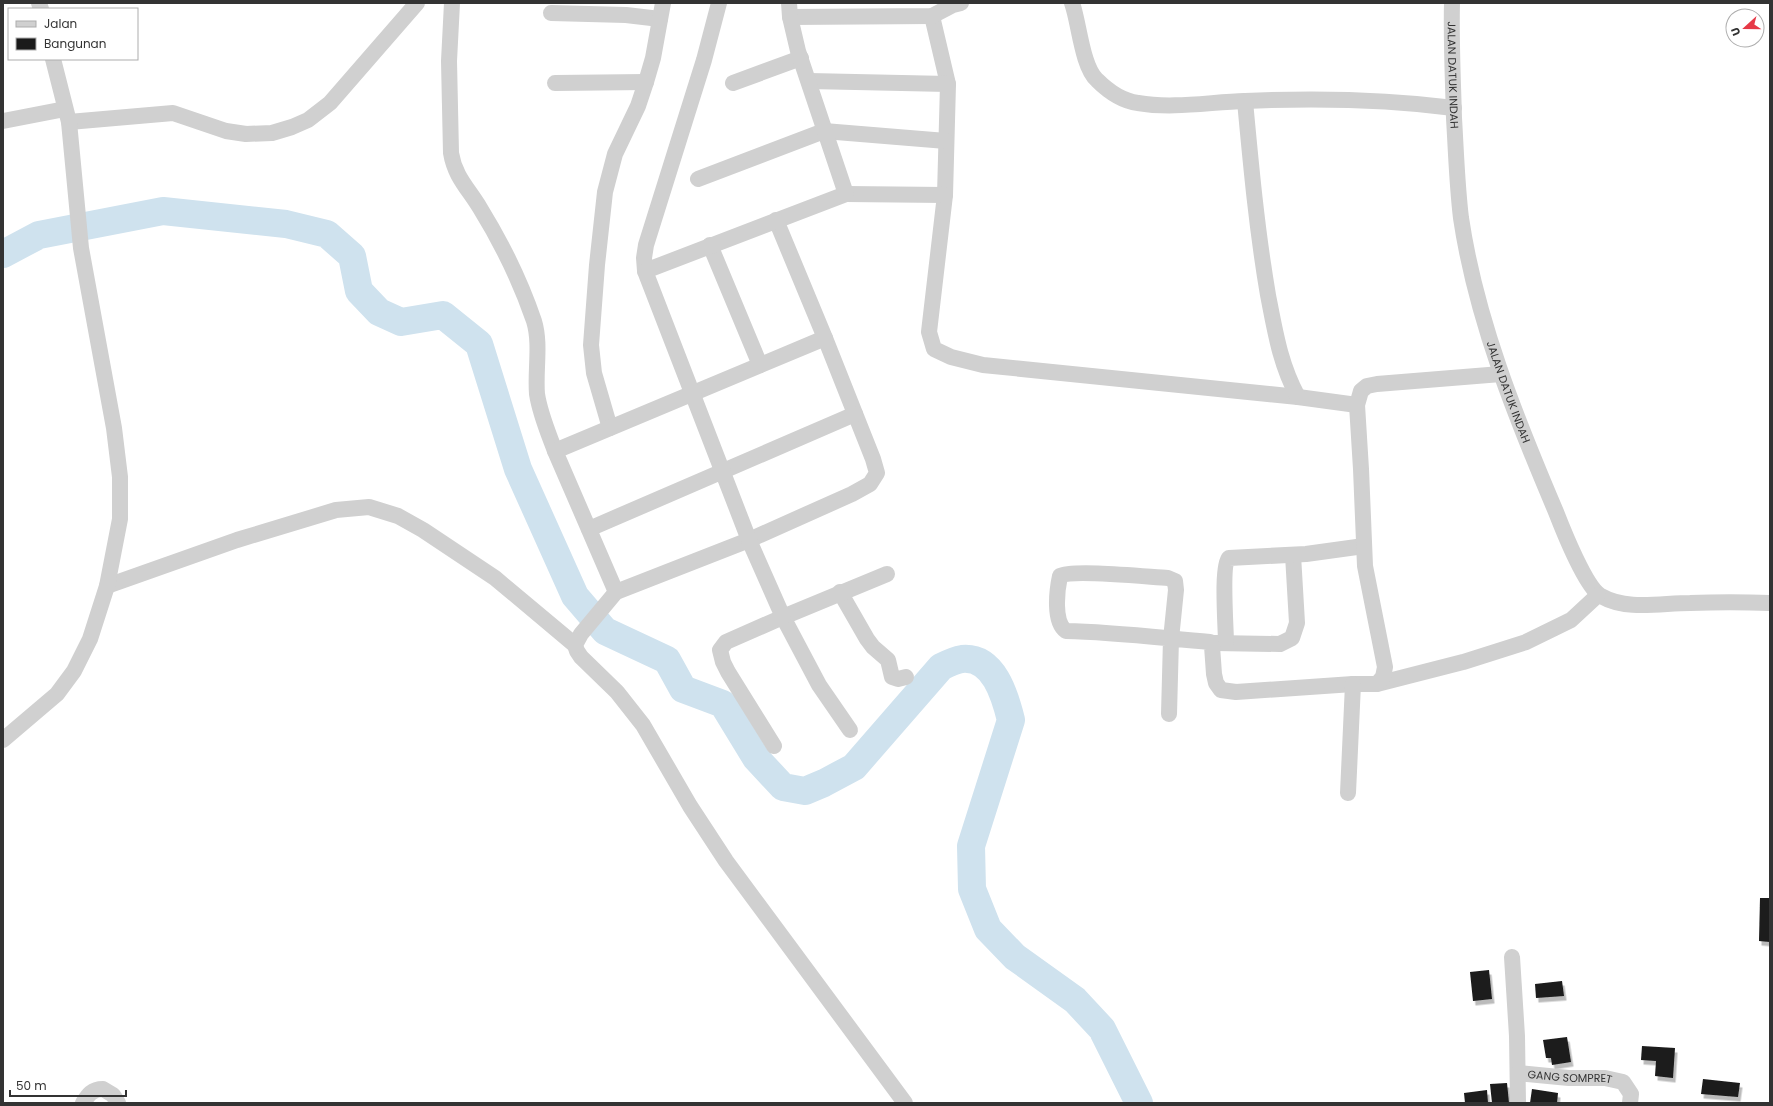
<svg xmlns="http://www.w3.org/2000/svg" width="1773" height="1106" viewBox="0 0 1773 1106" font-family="Poppins,sans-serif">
	<defs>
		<filter id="shadow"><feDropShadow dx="2.5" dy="4.5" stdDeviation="0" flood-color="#0004"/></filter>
	</defs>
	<rect width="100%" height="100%" fill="#fff"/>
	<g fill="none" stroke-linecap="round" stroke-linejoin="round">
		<path stroke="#cfe2ee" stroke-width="28" d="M3,254l36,-19 124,-24 123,13 41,10 25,22 7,35 20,21 22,10 42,-7 36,29 39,125 57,127 30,35 62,29 16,29 40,15 33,54 27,29 22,4 19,-8 30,-16 87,-100c6,-3 14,-7 21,-8 32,-3 43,37 49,61l-40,126 1,43 16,40 27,28 60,43 27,29 37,74"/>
	</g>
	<path fill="#1a1a1a" filter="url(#shadow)" d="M1760,898h10v44l-11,-1z
		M1489,970l3,29 -19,2 -3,-29z
		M1562,981l2,15 -28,2 -1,-14z
		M1567,1037l4,25 -19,3 -1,-7h-5l-3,-18z
		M1642,1046l33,2 -2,30 -18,-2 1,-15 -15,-1z
		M1703,1079l37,4 -2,14 -37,-3z
		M1507,1083l2,20h-17l-2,-19z
		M1532,1089l26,4 -1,10h-27z
		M1487,1090l1,13h-23l-1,-10z"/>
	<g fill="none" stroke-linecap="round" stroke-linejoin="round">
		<g stroke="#d0d0d0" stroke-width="16">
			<path d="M39,3l2,6"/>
			<path d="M452,3l-3,58 2,92c4,24 17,35 29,55 21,34 41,75 54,113 7,23 1,49 3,73 3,20 11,38 18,57"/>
			<path d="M1072,3c7,19 10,64 25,77 12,12 25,21 41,23 35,6 72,-1 107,-2 69,-3 139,-2 209,7"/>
			<path id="s1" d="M1452,3c-1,38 1,77 2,115 2,33 3,67 7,100 15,101 55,200 95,294 7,18 30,76 45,84 26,15 60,7 89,7 27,-1 53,-1 80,0"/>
			<path d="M551,13l75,2 34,4"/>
			<path d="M932,16l16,68 -3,111 -16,137 5,17 17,8 32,8 315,32 59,8"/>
			<path d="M790,17l142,-1 21,-11 8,-2"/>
			<path d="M809,81l139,3"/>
			<path d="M555,83l91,-1"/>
			<path d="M733,83l68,-25"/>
			<path d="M1245,101c6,65 12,130 23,194 7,36 12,69 30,102"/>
			<path d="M3,121l62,-12"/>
			<path d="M69,122l104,-9 53,18 20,3 26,-1 20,-6 16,-7 22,-17 87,-100"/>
			<path d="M698,179l126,-48 122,10"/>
			<path d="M846,194l99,1"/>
			<path d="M776,220l49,118 48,121 4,14 -7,11 -18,10 -103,46 -133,52 -35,42 -6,11 2,6 4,6 36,35 26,33 47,81 36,55 179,242"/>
			<path d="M710,245l50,120"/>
			<path d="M645,271l-1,-13 2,-13 58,-185 15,-57"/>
			<path d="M610,428l-16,-55 -3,-28 6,-80 8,-73 10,-38 23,-48 8,-24 7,-24 10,-55"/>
			<path d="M589,529l266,-115"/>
			<path d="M107,586l130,-46 99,-30 33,-3 29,9 25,14 72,48 80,67"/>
			<path d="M616,592l-61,-141 270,-113"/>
			<path d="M840,592l27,47 6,8 15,13 4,17 6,2 8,-2"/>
			<path d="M1215,643l65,1 12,-6 5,-15 -4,-68"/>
			<path d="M1226,643c0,-14 -5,-78 3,-85l77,-4 58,-8"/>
			<path d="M1377,684l86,-22 63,-20 45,-22 27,-25"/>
			<path d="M1169,714l2,-75 5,-49 -1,-9 -7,-3c-19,-1 -96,-9 -108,-2 -3,14 -7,46 6,55 48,1 96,7 144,11l2,4 2,28 2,9 5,7 15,2 117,-8h24l6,-7 2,-10 -20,-101 -4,-97 -4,-64 4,-14 6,-5 10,-2 124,-10"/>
			<path d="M850,730l-31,-45 -36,-68 104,-43"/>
			<path d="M3,740l54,-46 17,-23 16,-32 17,-53 13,-67v-42l-6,-49 -33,-180 -12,-126 -16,-63"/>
			<path d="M774,746l-46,-74 -5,-10 -3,-12 6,-8 57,-25 -34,-77 -104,-269 201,-77 -48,-143 -8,-34 -1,-14"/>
			<path d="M1348,793l5,-109"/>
			<path d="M1512,957l5,79 1,67"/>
			<path id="s2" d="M1518,1073l51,5h36l18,4 8,12 -1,9"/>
			<path d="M83,1103c5,-8 9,-14 20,-14l10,6 5,8"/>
		</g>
	</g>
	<g text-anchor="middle" stroke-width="4" stroke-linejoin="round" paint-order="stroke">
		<g font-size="11" fill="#333" stroke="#fff">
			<text dy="4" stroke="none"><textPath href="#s1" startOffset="72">JALAN DATUK INDAH</textPath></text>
			<text dy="4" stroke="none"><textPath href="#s1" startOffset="396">JALAN DATUK INDAH</textPath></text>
			<text dy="4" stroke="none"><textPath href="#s2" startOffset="52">GANG SOMPRET</textPath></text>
		</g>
	</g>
	<rect width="1773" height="1106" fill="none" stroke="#333333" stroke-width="8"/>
	<rect x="8" y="8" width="130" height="52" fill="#ffffff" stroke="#adadad"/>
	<rect x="16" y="21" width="20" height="6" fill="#d0d0d0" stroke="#adadad"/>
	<text x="44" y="28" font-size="12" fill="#333333">Jalan</text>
	<rect x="16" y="38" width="20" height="12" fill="#1a1a1a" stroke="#adadad"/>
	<text x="44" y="48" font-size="12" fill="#333333">Bangunan</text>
	<g transform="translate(1745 28) rotate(249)"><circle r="19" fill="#ffffff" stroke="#adadad"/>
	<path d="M0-3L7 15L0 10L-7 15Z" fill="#e63946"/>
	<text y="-6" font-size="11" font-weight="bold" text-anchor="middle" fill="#333333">U</text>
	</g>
	<path d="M10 1090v6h116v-6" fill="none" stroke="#333333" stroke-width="2"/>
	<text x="16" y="1090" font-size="12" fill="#333333" stroke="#ffffff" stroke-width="3" paint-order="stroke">50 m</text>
</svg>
